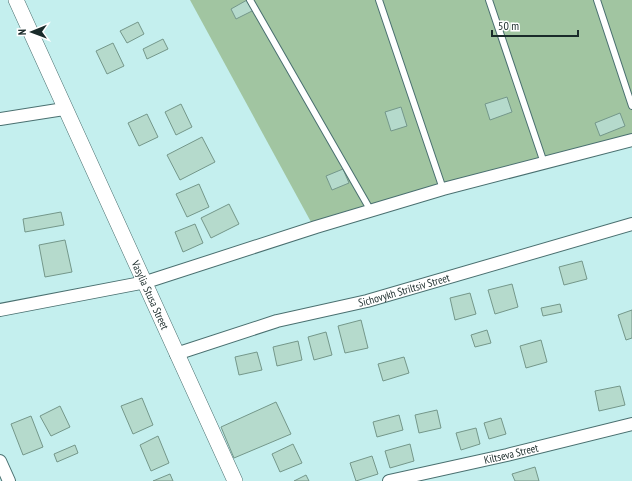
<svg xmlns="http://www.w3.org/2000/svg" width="632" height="481" viewBox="0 0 632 481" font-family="'PT Sans Narrow',sans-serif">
	<rect width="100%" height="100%" fill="#c4efee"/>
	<path fill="#a1c5a1" d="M190,0h442v141l-321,81z"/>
	<path fill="#b5dacc" stroke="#74978a" d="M247,0l7,10 -18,9 -5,-10z
		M138,22l6,12 -17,9 -7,-12z
		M163,39l5,10 -21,10 -4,-10z
		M113,43l11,23 -17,8 -11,-23z
		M507,97l5,15 -22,8 -5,-16z
		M181,104l11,23 -16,8 -11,-23z
		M401,107l6,19 -16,5 -6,-19z
		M620,113l5,13 -25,10 -5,-13z
		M147,114l11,23 -19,9 -11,-23z
		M202,137l13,25 -35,18 -13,-25z
		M343,169l6,14 -17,7 -6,-14z
		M199,184l10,23 -22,10 -11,-23z
		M229,204l10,20 -28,14 -10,-20z
		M61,212l3,13 -39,7 -2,-13z
		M195,224l8,19 -20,9 -8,-20z
		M65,240l7,32 -27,5 -6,-32z
		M582,261l5,18 -23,6 -5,-18z
		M512,284l6,23 -23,7 -7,-24z
		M470,293l6,21 -21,6 -5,-22z
		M560,304l2,8 -19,4 -2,-8z
		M632,310v28l-6,2 -8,-25z
		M361,320l7,28 -23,5 -7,-27z
		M487,330l4,13 -16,4 -4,-12z
		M326,332l6,23 -18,5 -6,-23z
		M541,340l6,22 -21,6 -6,-22z
		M298,341l4,19 -25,6 -4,-19z
		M257,352l5,18 -23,5 -4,-18z
		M404,357l5,16 -26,8 -5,-17z
		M620,386l5,19 -26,6 -4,-20z
		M142,398l11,27 -20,9 -12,-28z
		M276,402l15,32 -57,24 -13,-31z
		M60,406l10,21 -19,9 -11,-20z
		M437,410l4,18 -22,5 -4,-18z
		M399,415l4,15 -26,7 -4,-15z
		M31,416l12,31 -20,8 -12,-31z
		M501,418l5,16 -17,5 -5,-16z
		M476,428l4,16 -19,6 -5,-17z
		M158,436l11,27 -18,8 -11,-26z
		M293,444l9,19 -22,9 -8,-18z
		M410,444l4,17 -24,7 -5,-17z
		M75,445l3,8 -21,9 -3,-8z
		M372,456l6,18 -22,7 -6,-18z
		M535,467l4,14h-24l-3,-7z
		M170,474l3,7h-20z
		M306,475l3,6h-15z"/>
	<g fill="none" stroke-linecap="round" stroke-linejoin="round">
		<g stroke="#4a7070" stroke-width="8">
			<path id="service" d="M250,0l121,211
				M379,0l64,189
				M489,0l55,163
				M597,0l35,106"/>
		</g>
		<g stroke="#4a7070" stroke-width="14">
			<g id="minor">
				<path d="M0,119l64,-10"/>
				<path d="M0,310l146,-28 170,-55 127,-38 189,-49"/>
				<path id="s1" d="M176,354l101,-33 90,-20 265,-77"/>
				<path d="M0,461l9,20"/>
				<path id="s2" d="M389,481l118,-26 125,-31"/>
			</g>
		</g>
		<g stroke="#4a7070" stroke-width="16">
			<g id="tertiary">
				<path id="s3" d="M16,0l219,481"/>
			</g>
		</g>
		<use href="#service" stroke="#fff" stroke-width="6"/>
		<use href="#minor" stroke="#fff" stroke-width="12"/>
		<use href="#tertiary" stroke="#fff" stroke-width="15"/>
	</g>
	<g text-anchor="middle" stroke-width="3.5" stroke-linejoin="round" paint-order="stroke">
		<g font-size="11" fill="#1a2b2a" stroke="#fff">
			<text dy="4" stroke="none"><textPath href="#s1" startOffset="237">Sichovykh Striltsiv Street</textPath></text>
			<text dy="4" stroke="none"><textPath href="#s3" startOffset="324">Vasylia Stusa Street</textPath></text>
			<text dy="4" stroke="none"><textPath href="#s2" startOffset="125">Kiltseva Street</textPath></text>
		</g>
	</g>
	<g transform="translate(32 32) rotate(269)" stroke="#ffffff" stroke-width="3" paint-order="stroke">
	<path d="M0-3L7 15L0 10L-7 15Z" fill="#1a2b2a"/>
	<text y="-6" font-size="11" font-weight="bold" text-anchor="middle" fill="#1a2b2a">N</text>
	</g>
	<path d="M492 30v6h86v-6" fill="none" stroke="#1a2b2a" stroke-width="2"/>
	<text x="498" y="30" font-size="12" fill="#1a2b2a" stroke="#ffffff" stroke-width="3" paint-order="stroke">50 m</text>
</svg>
